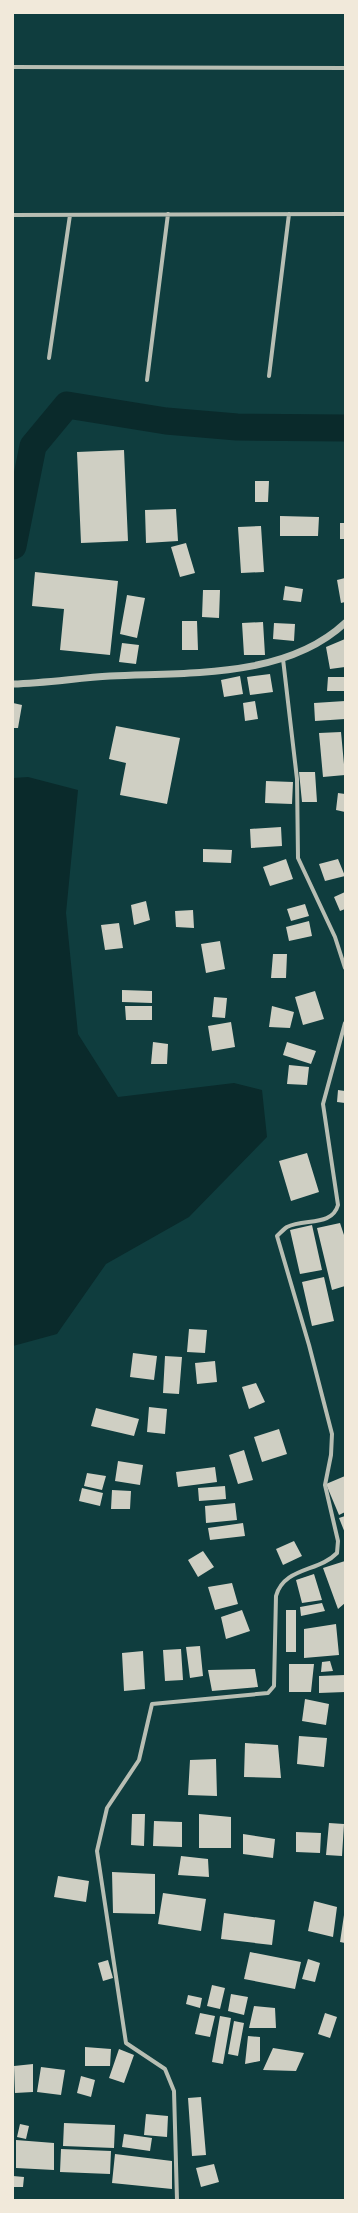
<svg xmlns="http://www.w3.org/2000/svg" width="358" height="2213" viewBox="0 0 358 2213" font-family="Lora,serif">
	<rect width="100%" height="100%" fill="#0f3d3e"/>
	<path fill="#0a2a2b" d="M28,777l50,13 -12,123 12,121 40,63 116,-14 28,7 5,47 -78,80 -83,47 -49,70 -44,12v-568z"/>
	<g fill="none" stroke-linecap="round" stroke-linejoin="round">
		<path stroke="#0a2a2b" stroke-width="27" d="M13,546l20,-100 34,-41 99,16 71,6 108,1"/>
	</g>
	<path fill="#cfcfc3" d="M124,450l4,91 -47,2 -4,-91z
		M255,481h14l-1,21h-13z
		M176,509l2,32 -32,2 -1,-33z
		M280,516l39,1 -1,19h-38z
		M340,523h5v16h-5z
		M261,526l3,46 -23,1 -3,-46z
		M186,543l9,30 -15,4 -9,-30z
		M35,572l83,9 -8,74 -50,-5 4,-41 -32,-3z
		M345,578v24l-4,1 -4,-23z
		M285,586l18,3 -2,13 -18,-2z
		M203,590h17l-1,28 -17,-1z
		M127,595l18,3 -8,40 -17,-4z
		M182,621h15l1,29h-16z
		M263,622l2,33h-21l-2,-32z
		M274,623l21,1 -1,17 -21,-2z
		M345,639v28l-15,2 -4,-22z
		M122,643l17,2 -3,19 -17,-2z
		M270,674l3,18 -23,3 -3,-18z
		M240,676l3,18 -19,3 -3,-17z
		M328,677h17v14h-18z
		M255,701l3,18 -13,2 -2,-18z
		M345,701v18l-30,2 -1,-18z
		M13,703l9,2 -4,23h-5z
		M116,726l64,12 -13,66 -47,-9 6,-32 -17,-4z
		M341,732l4,43 -22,2 -4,-44z
		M299,772h16l2,30h-15z
		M266,781l27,1 -1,22 -27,-1z
		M338,793l7,1v18l-9,-2z
		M281,827l1,19 -31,2 -1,-19z
		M203,849l29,1 -1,13 -28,-1z
		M286,859l7,20 -23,7 -7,-19z
		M338,859l7,17 -20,5 -6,-17z
		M345,892v17l-5,2 -6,-14z
		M146,901l4,19 -16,5 -3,-20z
		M305,904l4,12 -18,5 -4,-12z
		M193,910l1,18 -18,-1 -1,-16z
		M309,921l3,15 -23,5 -3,-14z
		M119,923l4,25 -18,2 -4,-25z
		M220,941l5,28 -19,4 -5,-29z
		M273,954h14l-1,24h-15z
		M122,990l30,1v12l-30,-1z
		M315,991l9,28 -21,6 -8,-28z
		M214,997l13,1 -2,20 -13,-1z
		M125,1006h27v14h-26z
		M272,1006l22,6 -4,16 -21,-1z
		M231,1022l4,25 -23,4 -4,-25z
		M153,1042l15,2 -1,20h-16z
		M287,1042l29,9 -5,13 -28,-9z
		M289,1065l20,2 -2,18 -20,-1z
		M338,1090l7,1v12l-8,-1z
		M307,1153l12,39 -28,9 -12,-40z
		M340,1223l5,15v48l-13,4 -15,-62z
		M312,1225l10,45 -22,4 -10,-44z
		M324,1277l10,44 -22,5 -10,-44z
		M189,1329l18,1 -2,23 -18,-1z
		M133,1353l24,3 -3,24 -24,-3z
		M165,1356l17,1 -3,37 -16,-1z
		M215,1361l2,21 -20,2 -2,-21z
		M256,1383l9,19 -16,7 -7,-22z
		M149,1407l18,2 -2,25 -18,-2z
		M96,1408l43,11 -5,17 -43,-10z
		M279,1429l8,25 -25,8 -8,-25z
		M244,1450l9,30 -15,4 -9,-29z
		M118,1461l25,4 -3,20 -25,-4z
		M215,1467l2,15 -39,5 -2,-15z
		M87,1473l19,3 -4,14 -18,-4z
		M345,1476v36l-6,3 -13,-31z
		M225,1486l1,13 -27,2 -1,-13z
		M82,1488l21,5 -3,13 -21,-5z
		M112,1490l19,1 -1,18h-19z
		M235,1503l2,17 -31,3 -1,-17z
		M345,1516v17l-6,-15z
		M243,1523l2,13 -35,4 -2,-12z
		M294,1541l8,15 -19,9 -7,-16z
		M203,1551l11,16 -16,10 -10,-17z
		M345,1561v42l-7,6 -15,-41z
		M314,1574l8,26 -20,3 -6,-23z
		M232,1583l6,21 -23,6 -7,-23z
		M322,1603l3,8 -24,5 -1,-9z
		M242,1610l8,21 -24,8 -5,-22z
		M286,1610h10v42h-10z
		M336,1624l3,31 -35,3v-29z
		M200,1646l3,30 -13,2 -4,-31z
		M181,1649l2,31 -18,1 -2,-31z
		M143,1651l2,38 -21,2 -2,-38z
		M330,1661l3,10 -12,1 1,-10z
		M289,1664h25l-3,28h-22z
		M255,1669l3,18 -46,4 -4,-21z
		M345,1675v17l-26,1v-17z
		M305,1699l24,5 -3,21 -24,-4z
		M299,1736l28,2 -3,29 -27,-3z
		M245,1743l33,2 3,33 -37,-1z
		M216,1759l1,37 -29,-1 2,-35z
		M132,1814h13l-1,32 -13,-1z
		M199,1814l32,3v31h-32z
		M154,1821l28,1v25l-29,-1z
		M329,1823l15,1 -2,32 -16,-1z
		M296,1832l25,1 -1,20 -24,-1z
		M243,1834l32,5 -2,19 -30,-4z
		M181,1856l27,3 1,18 -31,-2z
		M112,1872l43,2v40l-42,-1z
		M58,1876l31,5 -3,21 -32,-5z
		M163,1893l43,6 -5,32 -43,-7z
		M314,1901l23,6 -4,30 -25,-6z
		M224,1913l51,7 -3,25 -51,-6z
		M344,1915h1v28l-5,-1z
		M250,1952l51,10 -6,27 -51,-10z
		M308,1959l12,4 -5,19 -13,-3z
		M108,1960l5,18 -10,3 -5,-18z
		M212,1985l13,3 -5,21 -13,-3z
		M231,1994l17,3 -4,18 -16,-4z
		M188,1995l14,3 -2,10 -14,-4z
		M254,2006l21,2 1,20h-27z
		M200,2013l15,3 -5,21 -15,-3z
		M325,2013l12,4 -7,21 -12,-4z
		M220,2016l11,2 -8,46 -11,-2z
		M234,2021l10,2 -6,33 -10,-2z
		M248,2036l12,1v24l-15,3z
		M85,2047l26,2 -1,17h-25z
		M273,2048l31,5 -8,18 -33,-1z
		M119,2049l15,6 -10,28 -15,-5z
		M33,2064v28l-18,1 -1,-27z
		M41,2067l24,3 -4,25 -24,-3z
		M81,2076l14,4 -4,17 -14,-4z
		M201,2097l5,58 -14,1 -4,-58z
		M146,2114l22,2 -1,21 -23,-2z
		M64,2123l51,2 -1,23 -51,-2z
		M20,2124l9,2 -3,13 -9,-2z
		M124,2134l28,4 -2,13 -28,-4z
		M16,2140l38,3v27l-38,-2z
		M61,2149l50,2 -1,23 -50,-2z
		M115,2154l57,7v28l-60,-6z
		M214,2164l5,18 -18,5 -5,-19z
		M13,2176l11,1 -1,10h-10z"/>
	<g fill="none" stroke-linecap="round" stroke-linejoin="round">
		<path stroke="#b8beb3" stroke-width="4" d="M13,67l332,1
			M13,215l332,-1
			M49,358l21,-143
			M269,376l20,-162
			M147,380l21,-166
			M283,659l14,120 1,79 37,79 10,31
			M177,2200l-3,-109 -9,-22 -39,-26 -29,-192 10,-43 32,-48 13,-56 116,-11 6,-7 2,-90c8,-29 43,-24 61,-43l1,-12 -13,-56 6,-30 1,-21 -23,-89 -32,-109c3,-3 7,-7 10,-9 17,-9 45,0 51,-22l-15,-101 22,-81"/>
		<path stroke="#b8beb3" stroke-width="7" d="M13,684c32,-1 65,-6 97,-8 77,-4 175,3 235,-53"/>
	</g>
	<rect width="358" height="2213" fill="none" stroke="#f1e9da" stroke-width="28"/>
</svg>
